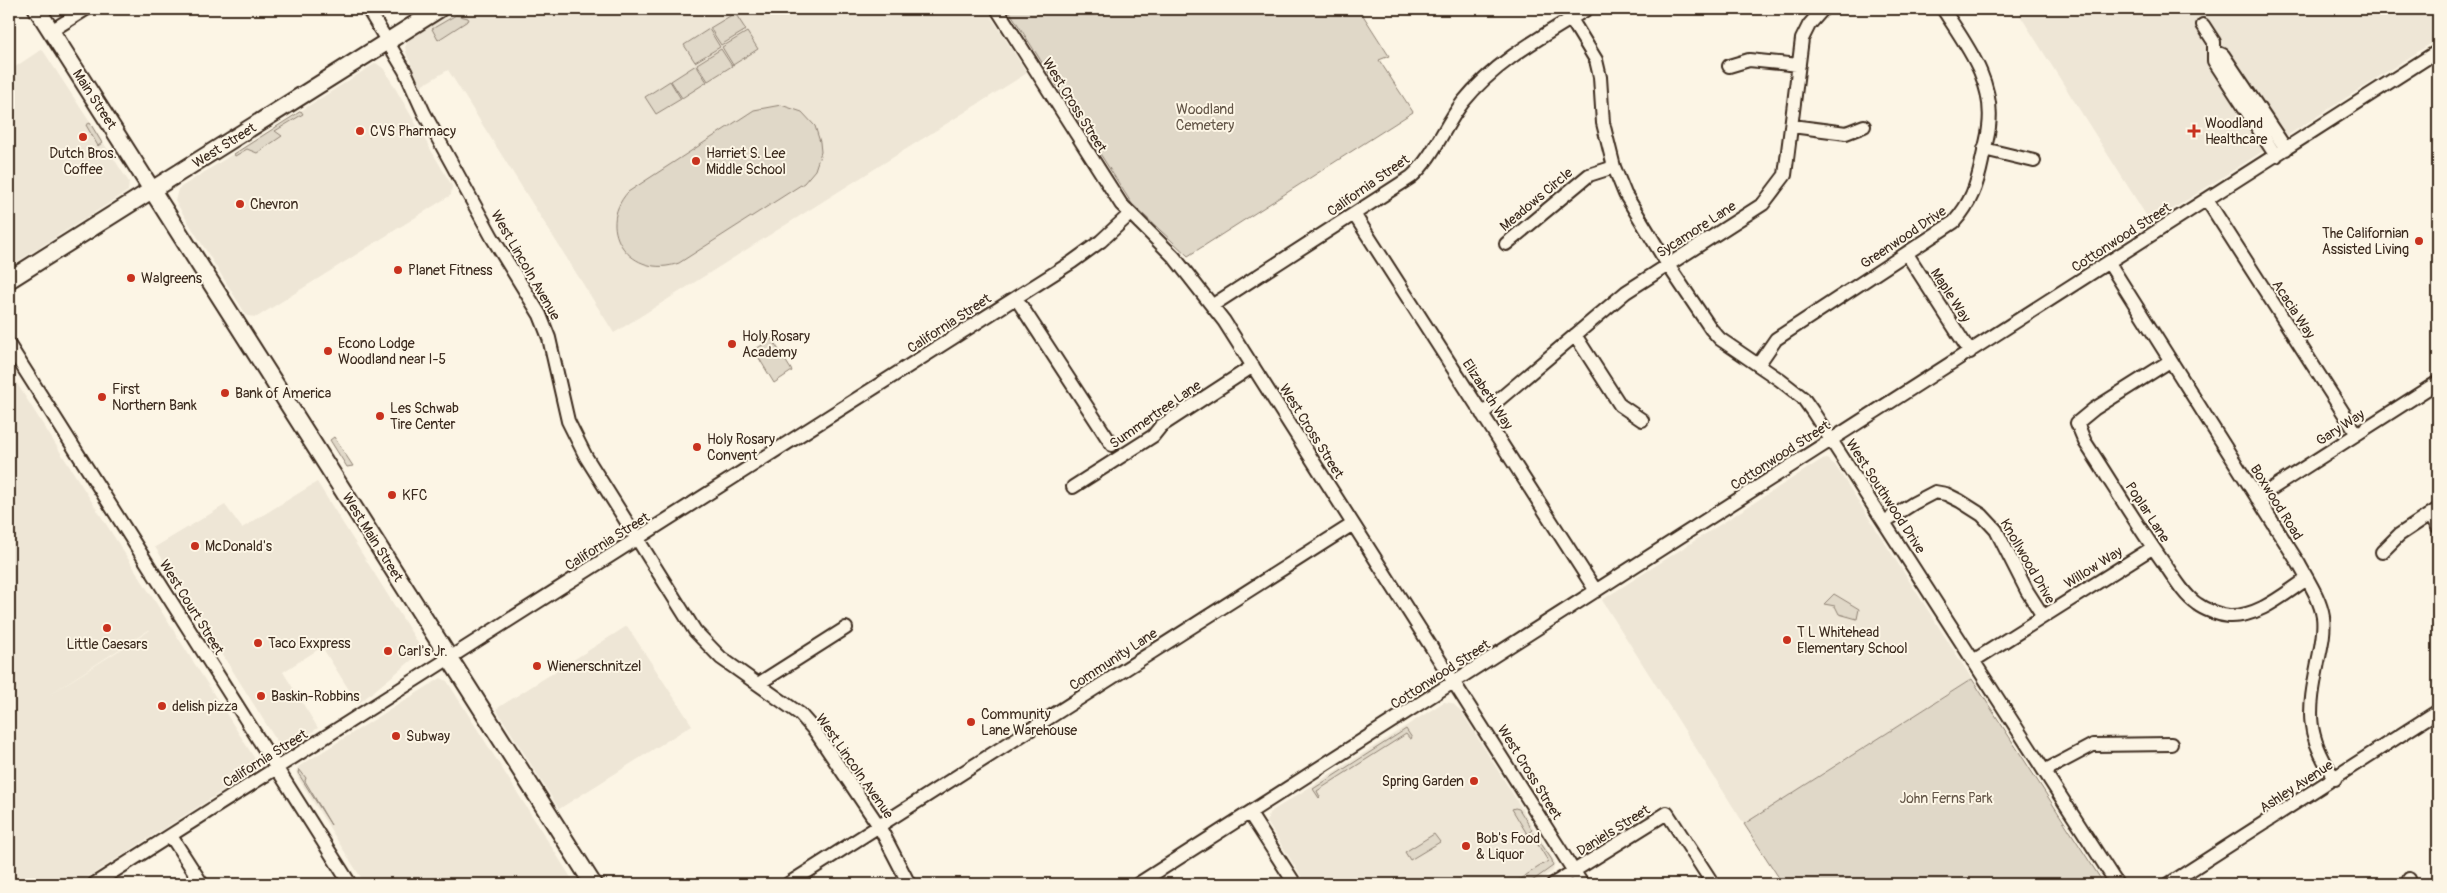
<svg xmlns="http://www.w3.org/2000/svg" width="2447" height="893" viewBox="0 0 2447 893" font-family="Pangolin,sans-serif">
	<rect width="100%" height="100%" fill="#fcf5e5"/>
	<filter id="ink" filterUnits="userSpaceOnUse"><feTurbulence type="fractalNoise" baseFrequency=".02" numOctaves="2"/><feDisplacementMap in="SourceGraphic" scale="10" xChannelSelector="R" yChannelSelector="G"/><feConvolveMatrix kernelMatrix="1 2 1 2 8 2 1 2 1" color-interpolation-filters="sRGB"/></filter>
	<g filter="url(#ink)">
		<path fill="#eee6d6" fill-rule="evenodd" d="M458,9h528l41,64 -413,260 -166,-263 -27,16 -14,-31 -2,-8 4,-7z
			M2016,9h422v30l-287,184z
			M42,49l87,133 -1,9 -119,76v-196z
			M376,63l8,6 68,117 -1,9 -194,122 -10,-1 -72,-115 3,-12z
			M9,371l246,388v10l-4,4 -174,111h-68zM150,630l-16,11 -87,55 102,-66z
			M1827,459l8,6 137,214 -228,145 -142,-224 219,-140z
			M317,482l106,169 -65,53 -36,-57 -39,25 35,56 -35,23 -128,-204 70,-42 17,23z
			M627,626l65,99 -133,84 -63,-100z
			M441,678l6,3 128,203h-210l-67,-106 -2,-7 2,-4z
			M1444,702l8,1 9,8 94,151 -2,9 -20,13h-227l-39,-62 2,-9z"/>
		<path fill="#e0d8c8" stroke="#8e8173" d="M1008,9h351l30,47 -10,4 34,52 -225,144 -56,-52z
			M735,13l11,17 -25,15 -11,-17z
			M456,15l12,3 1,2 -31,20 -6,-11z
			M709,29l11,18 -25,15 -11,-17z
			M747,32l11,17 -25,16 -11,-18z
			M721,49l11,17 -24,15 -11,-17z
			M696,65l11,17 -25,16 -11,-17z
			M670,81l11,18 -25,15 -11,-17z
			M781,105l21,7 13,14 5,16 1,10 -6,18 -11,13 -125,80c-47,17 -85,-33 -51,-71l126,-82z
			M301,111l2,3 -28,17 7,5 -25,17 -10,-4 -12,7 -1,-2z
			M90,123l12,20 -4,3 -12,-21z
			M772,339l20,32 -18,12 -20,-33z
			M334,437l19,29 -6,1 -17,-27z
			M1834,594l25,15 -2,10 -18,-5 -4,-8 -11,-2z
			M1972,679l132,205h-321l-39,-60z
			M1406,729l6,9 -2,1 -4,-5 -89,57 3,6 -1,1 -6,-9z
			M299,769l7,9 -1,3 26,44 -33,-52z
			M1515,808l4,1 13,21 -5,4 -15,-25z
			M1534,833l18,27 1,6 -25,18h-16l36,-23 -16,-26z
			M1434,834l6,8 -30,18 -5,-8z"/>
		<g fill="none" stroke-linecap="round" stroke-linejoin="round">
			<g stroke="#3b2a1e" stroke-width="16">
				<path id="minor" d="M368,9l37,62 19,42 68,124 48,78 9,23 19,83 18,36 109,174 26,27 79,56 15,17 64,95 30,58
					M997,9l124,195 53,53 50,64 358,563
					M1565,9l31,51 4,17 3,46 11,44 11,27 43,71 43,64 9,10 60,41 23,18 10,14 304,472
					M2203,25l11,17v19l62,95
					M51,31l35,-22
					M2214,51l9,4 63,94
					M1729,66l20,-6 50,5
					M1792,126l54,7 18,-7
					M1984,149l50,12
					M2207,200l150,234
					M1354,214l242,377
					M1506,244l83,-69 25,-8
					M1907,254l63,98
					M2109,263l190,301c9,17 21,34 24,53 2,15 -2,30 -5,45 -10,51 -13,72 17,117
					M1016,298l96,147
					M1213,305l198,-128c23,-20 33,-51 52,-75 33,-41 80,-66 124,-93
					M1575,335l45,70 22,15
					M9,345l341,539
					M2170,361l-76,48 -17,14 8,19c27,41 52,84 81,124 9,13 18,29 31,38 8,6 22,11 32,12 30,1 55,-22 78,-37
					M1758,365l18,-26 178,-117c17,-19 23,-37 28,-61 2,-11 6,-23 7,-34 6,-46 -23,-82 -46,-118
					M1482,414l144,-122 137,-88 22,-29 17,-136 7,-14 14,-16
					M1073,487l80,-51 8,-10 92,-60
					M2257,498l181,-116
					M2430,514l8,13
					M1884,522l30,-19 21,-11 11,2 14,7 22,14 14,15 31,61 16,25
					M2382,552l17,-17 39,-26
					M1973,661l179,-113
					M758,684l88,-56
					M2044,771l49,-26 78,-1
					M1250,814l45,70
					M171,836l31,48
					M94,884l978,-622 29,-21 29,-27
					M788,884l565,-360
					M1138,884l1300,-833
					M1553,884l114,-71 46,71
					M2169,884l269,-173
					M2408,884l1,-5"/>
			</g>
			<g stroke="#3b2a1e" stroke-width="20">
				<path id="major" d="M37,9l556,875
					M9,280l430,-271"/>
			</g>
			<use href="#minor" stroke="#fcf5e5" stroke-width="12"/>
			<use href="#major" stroke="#fcf5e5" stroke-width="16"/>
		</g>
	</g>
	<g fill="#c8321e" stroke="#fcf5e5" stroke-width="2">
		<circle cx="360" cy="131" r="5"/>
		<path d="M2191.5 123.5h5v5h5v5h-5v5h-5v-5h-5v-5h5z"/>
		<circle cx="83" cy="137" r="5"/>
		<circle cx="696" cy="161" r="5"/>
		<circle cx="240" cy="204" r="5"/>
		<circle cx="2419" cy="241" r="5"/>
		<circle cx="398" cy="270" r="5"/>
		<circle cx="131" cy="278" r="5"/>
		<circle cx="732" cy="344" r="5"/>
		<circle cx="328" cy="351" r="5"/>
		<circle cx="225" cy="393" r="5"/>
		<circle cx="102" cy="397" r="5"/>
		<circle cx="380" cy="416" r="5"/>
		<circle cx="697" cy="447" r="5"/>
		<circle cx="392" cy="495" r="5"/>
		<circle cx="195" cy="546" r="5"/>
		<circle cx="107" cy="628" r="5"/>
		<circle cx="1787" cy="640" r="5"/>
		<circle cx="258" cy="643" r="5"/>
		<circle cx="388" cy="651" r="5"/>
		<circle cx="537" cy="666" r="5"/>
		<circle cx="261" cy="696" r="5"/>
		<circle cx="162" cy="706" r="5"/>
		<circle cx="971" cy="722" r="5"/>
		<circle cx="396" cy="736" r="5"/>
		<circle cx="1474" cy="781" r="5"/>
		<circle cx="1466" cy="846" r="5"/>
	</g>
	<g text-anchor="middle" stroke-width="4" stroke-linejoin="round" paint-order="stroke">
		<g font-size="14" fill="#3b2a1e" stroke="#fcf5e5">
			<text transform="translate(95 99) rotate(57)" y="5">Main Street</text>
			<text transform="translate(1075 105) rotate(58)" y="5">West Cross Street</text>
			<text transform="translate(224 145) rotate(-32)" y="5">West Street</text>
			<text transform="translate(1368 185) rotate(-35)" y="5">California Street</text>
			<text transform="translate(1536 199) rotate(-40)" y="5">Meadows Circle</text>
			<text transform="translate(1696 229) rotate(-33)" y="5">Sycamore Lane</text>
			<text transform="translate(1903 237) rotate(-34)" y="5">Greenwood Drive</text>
			<text transform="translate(2121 237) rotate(-33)" y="5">Cottonwood Street</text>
			<text transform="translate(526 265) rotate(60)" y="5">West Lincoln Avenue</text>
			<text transform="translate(1951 295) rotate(57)" y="5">Maple Way</text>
			<text transform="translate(2294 309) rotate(57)" y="5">Acacia Way</text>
			<text transform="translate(949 323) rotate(-33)" y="5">California Street</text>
			<text transform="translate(1488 394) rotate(57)" y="5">Elizabeth Way</text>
			<text transform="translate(1155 414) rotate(-35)" y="5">Summertree Lane</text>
			<text transform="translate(2340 427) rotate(-33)" y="5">Gary Way</text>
			<text transform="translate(1312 431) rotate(58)" y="5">West Cross Street</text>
			<text transform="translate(1780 455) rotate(-33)" y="5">Cottonwood Street</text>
			<text transform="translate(1886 496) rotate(57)" y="5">West Southwood Drive</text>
			<text transform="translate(2277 502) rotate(58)" y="5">Boxwood Road</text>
			<text transform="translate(2148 512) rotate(57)" y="5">Poplar Lane</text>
			<text transform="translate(373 537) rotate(58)" y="5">West Main Street</text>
			<text transform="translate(607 541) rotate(-32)" y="5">California Street</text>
			<text transform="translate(2028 561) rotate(60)" y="5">Knollwood Drive</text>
			<text transform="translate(2093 567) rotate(-32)" y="5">Willow Way</text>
			<text transform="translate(192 607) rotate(58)" y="5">West Court Street</text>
			<text transform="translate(1113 659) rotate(-33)" y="5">Community Lane</text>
			<text transform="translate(1440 674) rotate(-33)" y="5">Cottonwood Street</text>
			<text transform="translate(265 758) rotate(-32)" y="5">California Street</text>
			<text transform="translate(855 766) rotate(55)" y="5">West Lincoln Avenue</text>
			<text transform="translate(1530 772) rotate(58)" y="5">West Cross Street</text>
			<text transform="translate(2296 786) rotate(-33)" y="5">Ashley Avenue</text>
			<text transform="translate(1613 830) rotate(-32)" y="5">Daniels Street</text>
		</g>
		<g font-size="14" fill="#645648" stroke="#fcf5e5">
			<text x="1205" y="114">Woodland<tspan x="1205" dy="16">Cemetery</tspan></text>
			<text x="1946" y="803">John Ferns Park</text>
		</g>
		<g font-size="14" fill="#3b2a1e" stroke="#fcf5e5" text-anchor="start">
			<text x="2205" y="128">Woodland<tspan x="2205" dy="16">Healthcare</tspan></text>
			<text x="370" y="136">CVS Pharmacy</text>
			<text x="83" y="158" text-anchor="middle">Dutch Bros.<tspan x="83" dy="16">Coffee</tspan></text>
			<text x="706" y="158">Harriet S. Lee<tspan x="706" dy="16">Middle School</tspan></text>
			<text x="250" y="209">Chevron</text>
			<text x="2409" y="238" text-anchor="end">The Californian<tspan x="2409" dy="16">Assisted Living</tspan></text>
			<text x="408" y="275">Planet Fitness</text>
			<text x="141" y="283">Walgreens</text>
			<text x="742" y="341">Holy Rosary<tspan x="742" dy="16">Academy</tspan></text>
			<text x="338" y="348">Econo Lodge<tspan x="338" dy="16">Woodland near I-5</tspan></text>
			<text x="112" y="394">First<tspan x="112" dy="16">Northern Bank</tspan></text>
			<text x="235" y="398">Bank of America</text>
			<text x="390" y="413">Les Schwab<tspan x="390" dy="16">Tire Center</tspan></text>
			<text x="707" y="444">Holy Rosary<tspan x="707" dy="16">Convent</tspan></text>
			<text x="402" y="500">KFC</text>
			<text x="205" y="551">McDonald's</text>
			<text x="1797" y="637">T L Whitehead<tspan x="1797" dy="16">Elementary School</tspan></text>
			<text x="268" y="648">Taco Exxpress</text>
			<text x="107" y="649" text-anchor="middle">Little Caesars</text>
			<text x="398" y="656">Carl's Jr.</text>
			<text x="547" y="671">Wienerschnitzel</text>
			<text x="271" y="701">Baskin-Robbins</text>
			<text x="172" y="711">delish pizza</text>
			<text x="981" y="719">Community<tspan x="981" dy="16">Lane Warehouse</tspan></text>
			<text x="406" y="741">Subway</text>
			<text x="1464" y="786" text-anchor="end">Spring Garden</text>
			<text x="1476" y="843">Bob's Food<tspan x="1476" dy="16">&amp; Liquor</tspan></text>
		</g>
	</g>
	<rect width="2447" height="893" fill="none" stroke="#fcf5e5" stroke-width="30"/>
	<rect x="15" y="15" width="2417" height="863" fill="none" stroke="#3b2a1e" stroke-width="2" filter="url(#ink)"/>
</svg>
